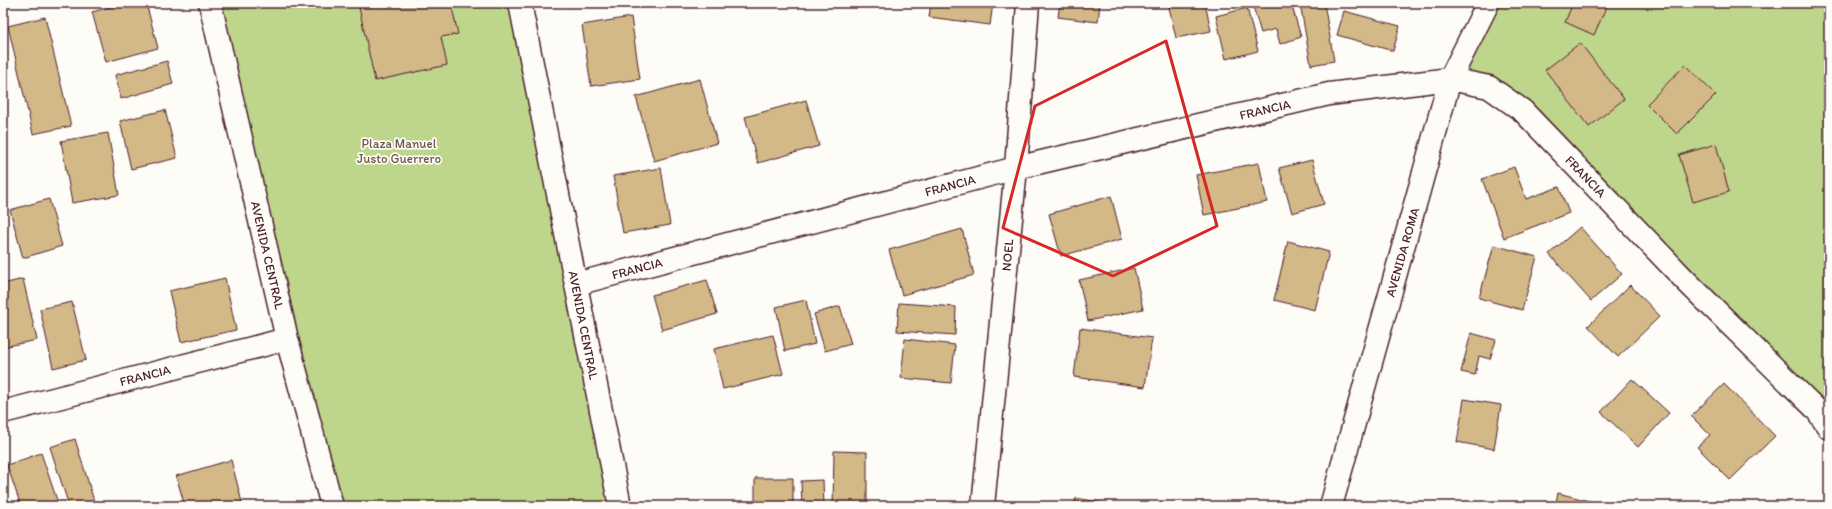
<svg xmlns="http://www.w3.org/2000/svg" width="1832" height="509" viewBox="0 0 1832 509" font-family="Itim,sans-serif">
	<rect width="100%" height="100%" fill="#fdfcf7"/>
	<filter id="ink" filterUnits="userSpaceOnUse"><feTurbulence type="fractalNoise" baseFrequency=".025" numOctaves="2"/><feDisplacementMap in="SourceGraphic" scale="8" xChannelSelector="R" yChannelSelector="G"/><feConvolveMatrix kernelMatrix="1 2 1 2 8 2 1 2 1" color-interpolation-filters="sRGB"/></filter>
	<g filter="url(#ink)">
		<path fill="#bed58c" stroke="#847a5c" d="M210,3h310l102,503h-288z
			M1480,3h349v425l-306,-317 -73,-32z"/>
		<path fill="#d3b888" stroke="#4a1f2b" d="M124,3h22l12,45 -52,14 -14,-50z
			M358,3h93l7,31 -17,3 6,28 -72,16z
			M569,3h17l-16,3z
			M733,3h19l-18,4z
			M931,3h62l-3,22 -61,-8z
			M1060,3h40l-2,19 -40,-5z
			M1168,3h37l6,28 -35,7z
			M1252,3h39l10,34 -21,7 -4,-15 -15,4z
			M1300,3h24l10,58 -23,4z
			M1573,3h35l-14,32 -29,-13z
			M1247,8l11,43 -32,8 -10,-43z
			M1344,11l56,15 -7,25 -56,-16z
			M45,17l26,109 -38,8 -25,-108z
			M631,17l9,62 -49,7 -9,-61z
			M1580,43l44,56 -35,28 -44,-57z
			M167,61l6,23 -52,15 -6,-24z
			M1685,65l31,30 -39,39 -30,-30z
			M700,79l17,64 -63,18 -18,-64z
			M806,100l13,46 -61,17 -13,-46z
			M165,110l12,48 -46,11 -11,-48z
			M108,133l11,62 -47,8 -11,-62z
			M1716,144l13,48 -36,10 -14,-47z
			M1312,160l12,44 -32,9 -13,-45z
			M1259,163l8,39 -63,13 -8,-40z
			M1514,167l12,32 33,-12 10,26 -65,25 -22,-59z
			M661,168l9,57 -47,8 -10,-57z
			M1111,196l11,43 -61,17 -12,-42z
			M49,199l13,47 -39,12 -13,-48z
			M1580,227l42,47 -31,27 -42,-47z
			M962,229l12,46 -72,20 -13,-45z
			M1288,241l41,11 -14,58 -41,-10z
			M1494,245l43,12 -15,53 -43,-12z
			M1134,268l9,41 -55,12 -9,-41z
			M225,278l11,52 -55,12 -12,-51z
			M23,279l14,61 -34,7v-63z
			M707,280l10,34 -55,16 -10,-35z
			M1630,285l30,31 -42,41 -30,-31z
			M806,300l9,44 -30,7 -9,-44z
			M72,302l14,58 -33,8 -13,-59z
			M899,303l57,4 -1,28 -58,-4z
			M840,306l11,38 -26,7 -11,-37z
			M1080,328l72,10 -7,49 -71,-10z
			M1471,333l25,7 -6,19 -11,-3 -4,19 -14,-3z
			M773,335l10,39 -60,15 -9,-40z
			M905,339l50,6 -4,38 -50,-5z
			M1632,379l37,34 -31,34 -37,-35z
			M1724,384l51,52 -45,44 -33,-33 13,-12 -19,-19z
			M1464,399l37,6 -7,44 -37,-7z
			M75,439l19,62 -17,5h-8l-19,-59z
			M834,451l33,1v54h-34z
			M41,453l18,53h-38l-14,-41z
			M231,460l12,46h-58l-9,-30z
			M755,478h38v28h-38z
			M823,480l1,26h-22l-1,-25z
			M1558,493l35,9 -1,4h-37z
			M1076,498l46,8h-48z"/>
		<g fill="none" stroke-linecap="round" stroke-linejoin="round">
			<g stroke="#4a1f2b" stroke-width="25">
				<path id="minor" d="M210,3l77,336 45,167
					M520,3l100,503
					M576,284l440,-116 313,-74 121,-15 39,8 34,24 164,171 129,127 13,19
					M3,412l284,-73
					M983,506l33,-338 12,-165
					M1331,506l119,-427 38,-76"/>
			</g>
			<use href="#minor" stroke="#fdfcf7" stroke-width="22"/>
		</g>
	</g>
	<path fill="none" stroke="#d62828" stroke-width="3" stroke-linejoin="round" d="M1166,41l51,185 -104,50 -110,-48 32,-122z"/>
	<g text-anchor="middle" stroke-width="3.5" stroke-linejoin="round" paint-order="stroke">
		<g font-size="13" fill="#4a1f2b" stroke="#fdfcf7">
			<text transform="translate(1265 109) rotate(-13)" y="5">FRANCIA</text>
			<text transform="translate(1586 176) rotate(46)" y="5">FRANCIA</text>
			<text transform="translate(950 185) rotate(-15)" y="5">FRANCIA</text>
			<text transform="translate(1402 252) rotate(-74)" y="5">AVENIDA ROMA</text>
			<text transform="translate(268 255) rotate(77)" y="5">AVENIDA CENTRAL</text>
			<text transform="translate(1007 255) rotate(-85)" y="5">NOEL</text>
			<text transform="translate(637 268) rotate(-15)" y="5">FRANCIA</text>
			<text transform="translate(584 325) rotate(79)" y="5">AVENIDA CENTRAL</text>
			<text transform="translate(145 375) rotate(-14)" y="5">FRANCIA</text>
		</g>
		<g font-size="13" fill="#6d5648" stroke="#fdfcf7">
			<text x="399" y="148">Plaza Manuel<tspan x="399" dy="15">Justo Guerrero</tspan></text>
		</g>
	</g>
	<rect width="1832" height="509" fill="none" stroke="#fdfcf7" stroke-width="16"/>
	<rect x="8" y="8" width="1816" height="493" fill="none" stroke="#4a1f2b" stroke-width="1.5" filter="url(#ink)"/>
</svg>
